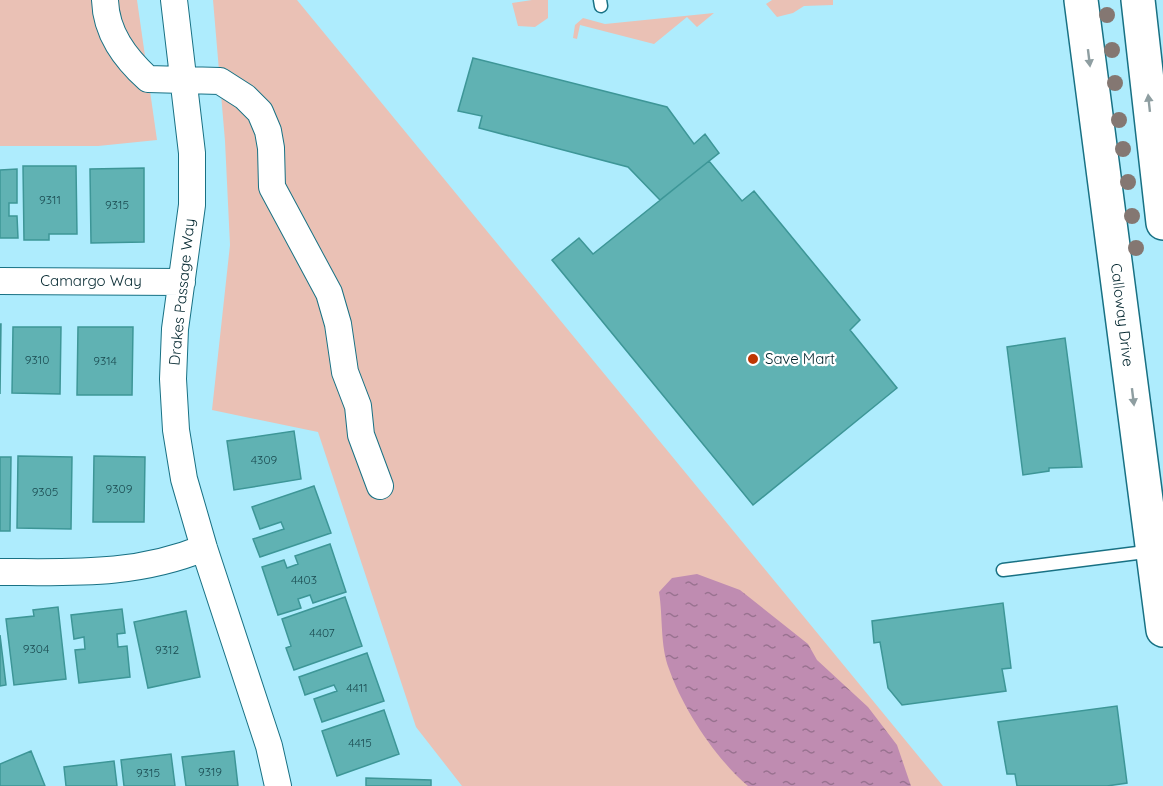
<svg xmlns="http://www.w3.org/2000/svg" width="1163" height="786" viewBox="0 0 1163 786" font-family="Quicksand,sans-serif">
	<defs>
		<pattern id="water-ripples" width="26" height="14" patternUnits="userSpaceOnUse" patternTransform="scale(1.5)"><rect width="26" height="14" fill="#bf8cb1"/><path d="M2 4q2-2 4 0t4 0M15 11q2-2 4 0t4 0" fill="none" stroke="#997290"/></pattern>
	</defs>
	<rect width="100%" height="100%" fill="#aeecfd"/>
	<path fill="#eac1b5" d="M0,0h137l20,140 -59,6h-98z
		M213,0h84l646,786h-481l-46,-59 -98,-295 -106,-22 18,-165 -5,-104z
		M532,0h16v18l-13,9 -17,-1 -6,-23z
		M772,0h61v5l-29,1 -11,7 -16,4 -11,-13z
		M714,13l-17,14 -10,-10 -33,27 -74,-19 -3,14 -4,-1 2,-13 8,-7 22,6z"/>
	<path fill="url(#water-ripples)" d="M697,574l43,16 68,54 9,16 51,47 29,38 14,41h-163c-32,-27 -65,-77 -79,-117 -9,-23 -6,-52 -10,-77l13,-14z"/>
	<path fill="#60b2b3" stroke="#3d9697" stroke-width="1.5" d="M473,58l194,49 27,37 11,-10 14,19 -59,47 -32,-33 -149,-39 3,-12 -24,-5z
		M709,161l33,40 12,-10 106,129 -10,10 47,58 -144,117 -201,-245 27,-22 14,16z
		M23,166h53l1,68h-28v6h-25z
		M144,168v74l-53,1 -1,-74z
		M17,169v34h-8v13h8l1,22h-18v-68z
		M0,324h1l-1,70z
		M13,327h48l-1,67 -48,-1z
		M78,327h55l-1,68h-55z
		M1065,338l17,129 -33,1v3l-26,4 -16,-128z
		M294,431l7,48 -67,11 -7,-49z
		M18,456l54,1 -1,72 -54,-1z
		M94,456l51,1 -1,65h-51z
		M0,457h11l-1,74h-10z
		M314,486l17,47 -71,24 -7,-18 31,-10 -3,-7 -21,7 -8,-22z
		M330,544l16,48 -33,11 -3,-8 -12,4 3,9 -23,7 -16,-48 22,-7 3,8 11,-4 -3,-8z
		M345,597l17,49 -68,24 -8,-22 5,-2 -9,-27z
		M1003,603l8,65 -9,1 4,22 -104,14 -14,-17 -8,-46 -6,1 -2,-22z
		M58,607l8,72 -52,6 -8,-66 28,-3 -1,-6z
		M122,609l3,24 -8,1 1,13 9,-1 3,31 -51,6 -4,-33 10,-1 -1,-12 -10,2 -3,-24z
		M186,611l14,66 -52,11 -14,-66z
		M0,635l6,50 -6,1z
		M367,653l17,48 -62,21 -8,-23 23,-8 -3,-6 -29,10 -6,-18z
		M1117,706l10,77 -20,3h-90l-2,-12h-8l-9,-52z
		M384,710l15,44 -62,22 -15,-45z
		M31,751l14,35h-45v-22z
		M234,751l4,35h-52l-4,-29z
		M171,754l4,32h-51l-3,-26z
		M114,761l3,25h-51l-2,-19z
		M366,778l65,2v6h-65z"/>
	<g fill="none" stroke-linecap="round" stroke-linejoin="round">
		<g stroke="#187184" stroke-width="15">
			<path id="service" d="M600,0l1,6
				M1003,570l150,-19"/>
		</g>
		<g stroke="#187184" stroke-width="28">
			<path id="minor" d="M105,0c1,33 20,58 43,79l72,2 25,16 15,15 8,19 3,17 1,39 57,106 9,31 7,48 13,34 3,29 19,51
				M174,0l18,153v52l-17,124 -2,50 3,51 8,49 20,69 65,198 9,40
				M0,281l182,1
				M0,572c73,0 135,4 204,-24"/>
		</g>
		<g stroke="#187184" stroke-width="36">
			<path id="secondary" d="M1081,0l82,630
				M1138,0l25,223"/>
		</g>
		<use href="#service" stroke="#fff" stroke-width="12"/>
		<use href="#minor" stroke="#fff" stroke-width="26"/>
		<use href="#secondary" stroke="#fff" stroke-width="33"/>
	</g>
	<g fill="#847772">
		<circle cx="1107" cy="15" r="8"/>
		<circle cx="1112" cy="50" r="8"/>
		<circle cx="1115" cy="83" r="8"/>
		<circle cx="1119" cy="120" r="8"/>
		<circle cx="1123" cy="149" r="8"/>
		<circle cx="1128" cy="182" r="8"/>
		<circle cx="1132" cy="216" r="8"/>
		<circle cx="1136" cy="248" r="8"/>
	</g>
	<defs><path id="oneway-solid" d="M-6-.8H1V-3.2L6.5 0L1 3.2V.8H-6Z" transform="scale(1.5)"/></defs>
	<g fill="#8e9ea1">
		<use href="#oneway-solid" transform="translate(1089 58) rotate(83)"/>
		<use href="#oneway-solid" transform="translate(1149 103) rotate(-96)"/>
		<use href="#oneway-solid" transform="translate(1133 397) rotate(83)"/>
	</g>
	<circle fill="#bf3703" stroke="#fff" stroke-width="2" cx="753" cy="359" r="6"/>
	<g text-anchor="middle" stroke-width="4.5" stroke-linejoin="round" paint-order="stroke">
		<g font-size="12" fill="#1a4a50">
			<text x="50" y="204">9311</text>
			<text x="117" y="209">9315</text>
			<text x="37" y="364">9310</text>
			<text x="105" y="365">9314</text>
			<text x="264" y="464">4309</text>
			<text x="119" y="493">9309</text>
			<text x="45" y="496">9305</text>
			<text x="304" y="584">4403</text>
			<text x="322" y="637">4407</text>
			<text x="36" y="653">9304</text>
			<text x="167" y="654">9312</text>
			<text x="357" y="692">4411</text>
			<text x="360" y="747">4415</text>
			<text x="210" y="776">9319</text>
			<text x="148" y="777">9315</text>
		</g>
		<g font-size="15" fill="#03272f" stroke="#fff">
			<text x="91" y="286">Camargo Way</text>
			<text transform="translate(182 292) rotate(-84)" y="5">Drakes Passage Way</text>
			<text transform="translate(1122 315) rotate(83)" y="5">Calloway Drive</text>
		</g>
		<g font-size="15" fill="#03272f" stroke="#fff" text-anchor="start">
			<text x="765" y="364">Save Mart</text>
		</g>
	</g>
</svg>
